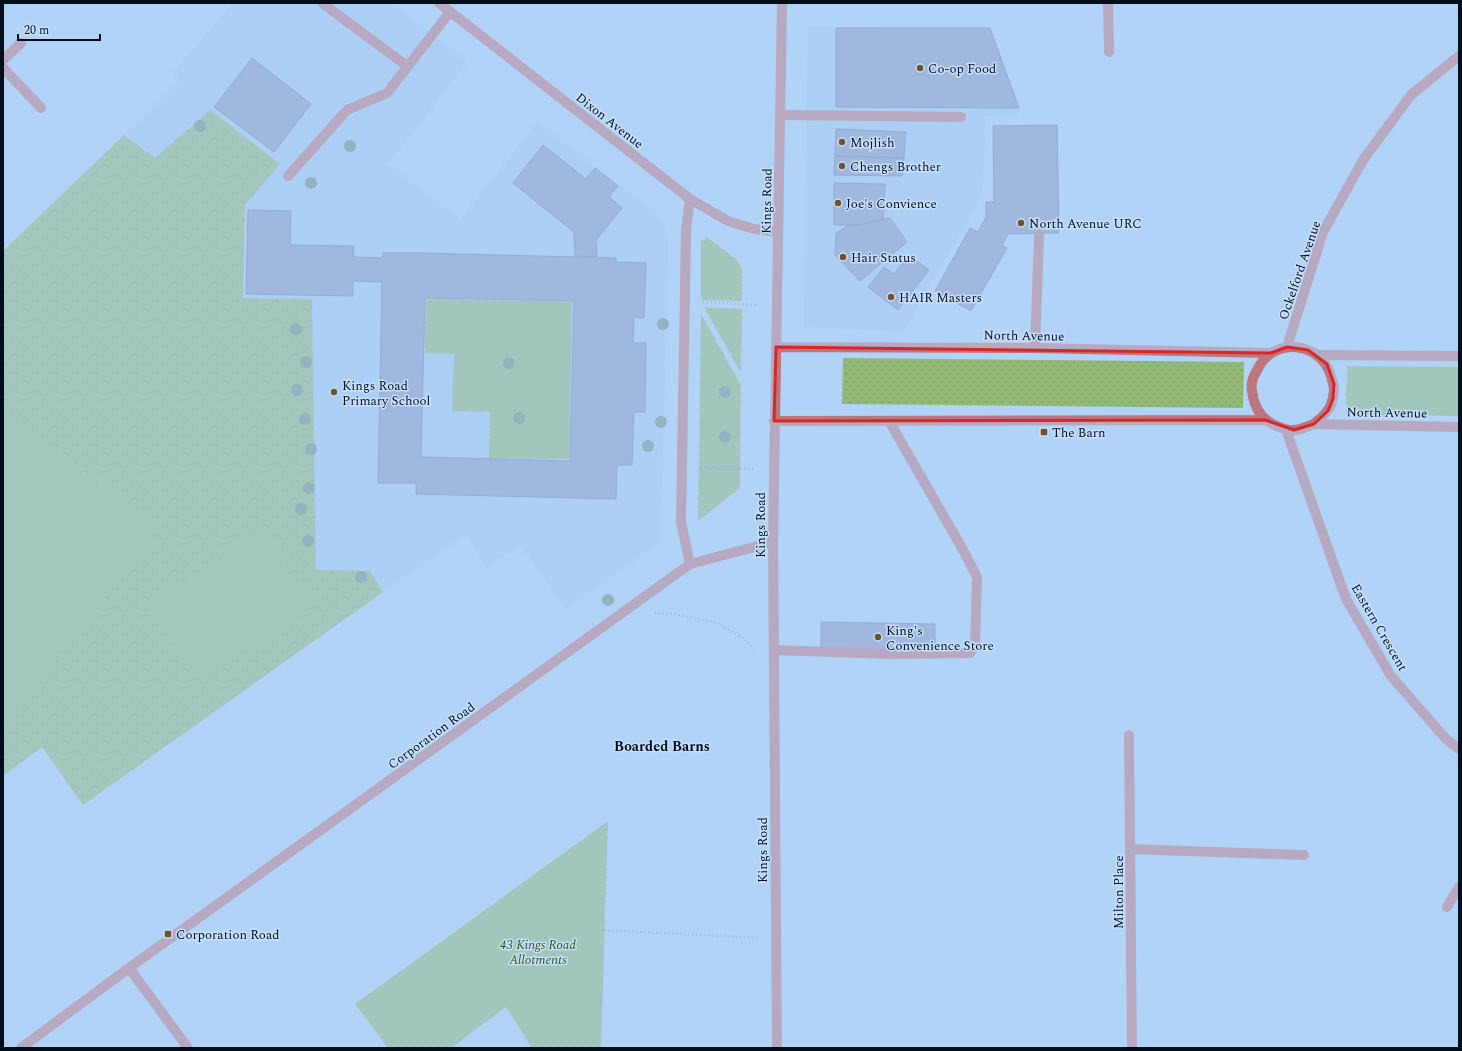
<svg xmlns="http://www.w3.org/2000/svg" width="1462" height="1051" viewBox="0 0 1462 1051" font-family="Spectral,serif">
	<defs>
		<pattern id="grass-dots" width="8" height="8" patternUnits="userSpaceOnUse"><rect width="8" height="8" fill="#93b976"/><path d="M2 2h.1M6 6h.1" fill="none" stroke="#7d9e66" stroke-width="1.8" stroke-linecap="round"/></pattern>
		<pattern id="park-crowns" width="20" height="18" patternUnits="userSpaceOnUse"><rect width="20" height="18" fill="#93b976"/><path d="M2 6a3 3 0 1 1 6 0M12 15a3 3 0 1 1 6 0" fill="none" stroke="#7d9e66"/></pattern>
	</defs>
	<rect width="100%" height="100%" fill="#b2d3f8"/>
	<path fill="#a4c9f4" d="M233,3h158l77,59 -80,102 72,55 78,-97 116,89 11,15 3,18 -7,298 -95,67 -45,-63 -35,21 -20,-33 -383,271 -41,-58 -39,29v-525l177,-170 -7,-9z
		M808,27l182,1 29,80v8h-33l-4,80 -79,136 -99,-5z"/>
	<path fill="url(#grass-dots)" d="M707,237l30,23 5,9v32l-41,-1v-59z
		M426,299l146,3 -3,157 -80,-1 1,-46 -38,-1 2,-57 -29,-1z
		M704,307l38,2 -1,64z
		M701,314l40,71 -1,103 -42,33z
		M843,358l401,4 -1,46 -401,-4z
		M1347,366l112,1v49l-113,-1z
		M608,821l-7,227h-69l-26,-41 -55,41h-63l-33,-44z"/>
	<path fill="url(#park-crowns)" d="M210,110l70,54 -35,41 -2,93 69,1 4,271 54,1 13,21 -300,213 -41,-58 -39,29v-525l121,-116 31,23z"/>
	<path fill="#93b976" d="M3,409l154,119 -154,202z
		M264,529l50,77 -115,75 -51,-76z"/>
	<path fill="#8a96bf" stroke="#6f7ba2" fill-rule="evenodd" d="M836,28h154l29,80 -183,-1z
		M252,58l59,46 -37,48 -60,-45z
		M1057,125l2,108 -51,1 -6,11 5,3 -36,63 -36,-20 35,-63 8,4 8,-15v-15h8l-1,-76z
		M836,129l70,3 -2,26 -69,-2z
		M543,145l43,34 9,-11 23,18 -9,11 13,11 -26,32 1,17 -22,-1 -1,-24 -61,-49z
		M835,156l69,2 -2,18 -68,-1z
		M834,183l51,1 -1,21 -50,-1z
		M834,204l50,1 -1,14 -24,6h-25z
		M248,210l43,1 -1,34 64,1 -1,11 30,1v-5h38l195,5v4l30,1 -2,55 -10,-1 -1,26h13l-1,69h-11l-2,53h-15l-1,34 -200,-5v-11h-38l4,-201 -29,-1v15l-107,-2zM425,298l149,3 -4,160 -149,-4z
		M890,218l17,24 -47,39 -25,-26 1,-22 13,-8h10z
		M909,255l20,15 -31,40 -30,-23 16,-20 10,7z
		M821,622l114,2v27l-114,-1z"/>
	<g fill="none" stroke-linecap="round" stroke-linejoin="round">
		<path stroke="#7b94b2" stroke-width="2.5" stroke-dasharray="1 3" stroke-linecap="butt" d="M703,302l55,3
			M700,468l55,1
			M655,613l19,1 44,9 26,16 10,10
			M604,930l153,8"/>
		<path stroke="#bb767e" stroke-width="10" d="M322,3l85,63
			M3,68l38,40
			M780,115l181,2
			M288,176l59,-66 40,-17 63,-81
			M690,199l-4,31 -5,292 9,42
			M1035,348l4,-112
			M774,650l116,4 80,-1 5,-7 2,-69 -15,-29 -73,-127
			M1130,849l174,6
			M1447,907l12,-20"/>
		<path stroke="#bb767e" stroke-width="10" d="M439,3l251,196 38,22 26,8 24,3
			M1108,3l1,49
			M3,60l18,-17
			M776,347l259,1 236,5
			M1287,347l36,-115 40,-72 48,-65 48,-39
			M1318,355l141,1
			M774,421l491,-1
			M1314,424c4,-4 10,-8 13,-13 5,-5 6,-13 7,-20 0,-7 -2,-11 -4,-18 -11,-30 -53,-36 -70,-8 -5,9 -10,16 -8,26 2,17 10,30 27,36 5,2 10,4 15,3 6,0 14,-4 20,-6l145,3
			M1286,430l60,169 45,77 55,63 13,10
			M1129,735l3,313
			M129,968l59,80
			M21,1048l108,-80 561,-404 83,-22
			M777,1048l-4,-506 9,-539"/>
	</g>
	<g fill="#6c8d7a">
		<circle cx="200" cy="126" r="6"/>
		<circle cx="350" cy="146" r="6"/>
		<circle cx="311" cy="183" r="6"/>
		<circle cx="663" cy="324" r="6"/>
		<circle cx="296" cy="329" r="6"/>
		<circle cx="306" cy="362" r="6"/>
		<circle cx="509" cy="363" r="6"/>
		<circle cx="297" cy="390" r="6"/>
		<circle cx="725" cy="392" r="6"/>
		<circle cx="519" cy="418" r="6"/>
		<circle cx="305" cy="419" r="6"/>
		<circle cx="661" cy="422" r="6"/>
		<circle cx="725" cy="437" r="6"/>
		<circle cx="648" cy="446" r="6"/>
		<circle cx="311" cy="449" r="6"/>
		<circle cx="309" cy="488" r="6"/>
		<circle cx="301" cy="509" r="6"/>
		<circle cx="308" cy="541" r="6"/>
		<circle cx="361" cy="577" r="6"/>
		<circle cx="608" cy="600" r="6"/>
	</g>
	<path d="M0 0H1462V1051H0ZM776,347l495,6 16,-6 21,3 19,14 7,20 -1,15 -5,12 -14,13 -20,6 -29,-10 -491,1z" fill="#b2d3f8" fill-opacity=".55" fill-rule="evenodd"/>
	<path fill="none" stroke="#d62828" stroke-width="3" stroke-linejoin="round" d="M776,347l495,6 16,-6 21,3 19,14 7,20 -1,15 -5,12 -14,13 -20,6 -29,-10 -491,1z"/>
	<g fill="#725329" stroke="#c5dffe" stroke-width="1.5">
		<circle cx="920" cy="68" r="4"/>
		<circle cx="842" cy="142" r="4"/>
		<circle cx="842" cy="166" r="4"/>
		<circle cx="838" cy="203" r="4"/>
		<circle cx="1021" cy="223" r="4"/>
		<circle cx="843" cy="257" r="4"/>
		<circle cx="891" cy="297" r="4"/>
		<circle cx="334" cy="392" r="4"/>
		<rect x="1040" y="428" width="8" height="8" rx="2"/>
		<circle cx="878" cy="637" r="4"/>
		<rect x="164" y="930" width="8" height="8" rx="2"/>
	</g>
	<g text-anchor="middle" stroke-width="3" stroke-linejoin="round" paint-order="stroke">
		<g font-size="13" fill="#040e1a" stroke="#c5dffe" text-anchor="start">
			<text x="928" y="73">Co-op Food</text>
			<text x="850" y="147">Mojlish</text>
			<text x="850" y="171">Chengs Brother</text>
			<text x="846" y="208">Joe's Convience</text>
			<text x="1029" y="228">North Avenue URC</text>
			<text x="851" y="262">Hair Status</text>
			<text x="899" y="302">HAIR Masters</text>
			<text x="342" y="390">Kings Road<tspan x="342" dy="15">Primary School</tspan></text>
			<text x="1052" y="437">The Barn</text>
			<text x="886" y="635">King's<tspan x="886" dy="15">Convenience Store</tspan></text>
			<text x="176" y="939">Corporation Road</text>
		</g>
		<g font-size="13" fill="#040e1a" stroke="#c5dffe">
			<text transform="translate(610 120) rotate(38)" y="5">Dixon Avenue</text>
			<text transform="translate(766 201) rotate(-89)" y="5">Kings Road</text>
			<text transform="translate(1299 270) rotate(-71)" y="5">Ockelford Avenue</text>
			<text transform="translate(1024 335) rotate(1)" y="5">North Avenue</text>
			<text transform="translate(1387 412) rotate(1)" y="5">North Avenue</text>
			<text transform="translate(760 525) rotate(-90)" y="5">Kings Road</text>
			<text transform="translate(1380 627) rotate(60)" y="5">Eastern Crescent</text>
			<text transform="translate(431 735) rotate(-36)" y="5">Corporation Road</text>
			<text transform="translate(762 850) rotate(-90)" y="5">Kings Road</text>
			<text transform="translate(1118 892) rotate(-90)" y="5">Milton Place</text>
		</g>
		<g font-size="13" font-style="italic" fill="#335312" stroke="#c5dffe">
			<text x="538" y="949">43 Kings Road<tspan x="538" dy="15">Allotments</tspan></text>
		</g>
		<g font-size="14" font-weight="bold" fill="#040e1a" stroke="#c5dffe">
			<text x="662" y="751">Boarded Barns</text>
		</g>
	</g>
	<rect width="1462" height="1051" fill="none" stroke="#040e1a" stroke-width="8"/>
	<path d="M18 34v6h82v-6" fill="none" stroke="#040e1a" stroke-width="2"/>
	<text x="24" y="34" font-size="12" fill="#040e1a" stroke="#c5dffe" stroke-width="3" paint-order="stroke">20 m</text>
</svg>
